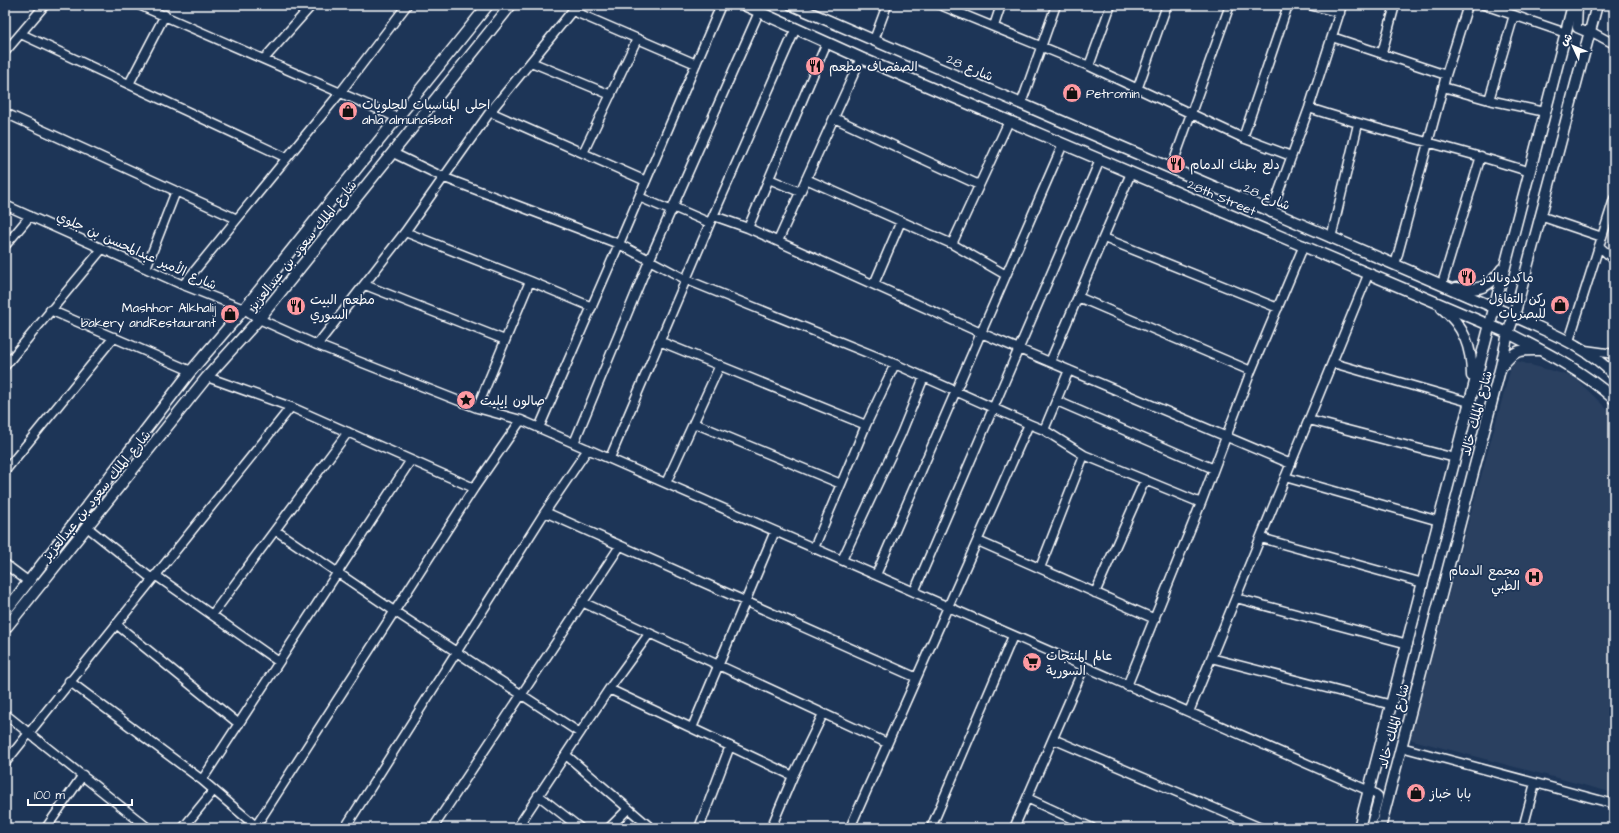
<svg xmlns="http://www.w3.org/2000/svg" width="1619" height="833" viewBox="0 0 1619 833" font-family="'Architects Daughter','Playpen Sans Arabic',sans-serif">
	<rect width="100%" height="100%" fill="#1d3557"/>
	<filter id="ink" filterUnits="userSpaceOnUse"><feTurbulence type="fractalNoise" baseFrequency=".025" numOctaves="2"/><feDisplacementMap in="SourceGraphic" scale="8" xChannelSelector="R" yChannelSelector="G"/><feConvolveMatrix kernelMatrix="1 2 1 2 8 2 1 2 1" color-interpolation-filters="sRGB"/></filter>
	<g filter="url(#ink)">
		<path fill="#2a4161" d="M1513,360l61,17 40,39v377l-205,-54z"/>
		<g fill="none" stroke-linecap="round" stroke-linejoin="round">
			<g stroke="#fff" stroke-width="11">
				<path id="minor" d="M139,5l259,113
					M940,5l149,61 154,72 48,18
					M1309,5l31,8
					M1484,5l82,28
					M1578,5l-1,23 7,3h6l24,13
					M573,11l123,53
					M994,26l7,-21
					M21,34l266,124
					M1332,37l114,38 -3,12 46,13 56,12
					M874,40l13,-35
					M5,52l40,-47
					M1382,53l13,-48
					M264,59l48,-54
					M531,62l80,33
					M1089,66l22,-61
					M1446,75l22,-70
					M129,84l36,-69
					M1137,90l30,-85
					M1489,100l25,-85
					M1021,104l35,-99
					M1309,108c73,24 148,40 221,64
					M490,112l156,69
					M5,113l232,106
					M834,118l145,67
					M1243,138l45,-133
					M393,153l52,25 174,66 68,36 208,84 134,60c-59,135 -120,269 -179,404
					M583,153l54,-114
					M1171,169l59,-164
					M769,179l31,13
					M806,179l146,65 57,-123
					M639,197l33,14
					M5,205l178,80 61,24 15,10 58,26 160,63 44,12 853,373 4,3v3l-8,29
					M673,207l37,16
					M1271,213l38,-105 33,-103
					M714,216l34,12 233,105 310,131
					M1540,216l62,21
					M748,228l79,-186
					M405,232l125,49 62,26
					M1104,238l174,70
					M1331,238l27,-114
					M778,241l83,-183
					M952,244l54,31
					M5,246l25,-30
					M1599,246l15,14
					M1395,265l48,-178
					M146,268l30,-77
					M874,284l27,-63
					M1442,284l39,-128
					M183,285l157,-192 67,-88
					M365,285l140,55
					M1078,297l173,74
					M50,310l141,61
					M659,341l207,84 -52,123
					M1569,341l45,-142
					M317,345l88,-113 85,-120 87,-107
					M1585,350l29,4
					M1050,362l81,-189
					M1333,363l136,39
					M5,366l97,-117
					M207,377l84,30 183,81
					M1057,401l157,68
					M477,408l53,-127
					M1309,420l146,38
					M694,423l147,61
					M1029,424l15,6 40,25 117,48 -74,183
					M866,425l29,-61
					M539,428l80,-184 102,-239
					M1044,430l25,-60
					M574,443l75,-182 110,-249
					M610,458l100,-235 86,-195
					M5,471l109,-134
					M1285,477l154,44
					M666,483l54,-118
					M1201,503l50,-132 53,-126
					M545,512l370,165
					M87,527l65,52
					M275,530l119,81 186,122
					M1261,538l162,45
					M978,541l177,78
					M842,560l59,-126 23,-57
					M5,564l24,18
					M1040,568l44,-113
					M155,575l124,87
					M876,575l187,-431
					M914,592l186,-432
					M1095,593l50,-113
					M1236,598l172,46
					M582,602l305,141
					M212,615l136,-183
					M116,624l123,100
					M1211,658l181,47
					M69,681l133,99 56,48
					M609,689l184,87
					M1189,712l179,-437
					M5,714l143,114
					M692,728l83,-197
					M1053,739l208,89
					M1401,747l213,57
					M566,755l85,73
					M5,763l286,-356
					M202,780l209,-320
					M538,795l42,33
					M1027,798l65,30
					M256,826l218,-338 47,-68
					M46,828l37,-53
					M183,828l31,-38
					M345,828l200,-316 43,-63
					M433,828l187,-282
					M517,828l92,-139 40,-55
					M609,828l19,-19
					M699,828l31,-82
					M771,828l22,-52 30,-62
					M931,828l82,-192
					M1014,828l70,-161
					M1523,828l12,-45"/>
			</g>
			<g stroke="#fff" stroke-width="13">
				<path id="major" d="M744,5l117,53 647,275c37,19 75,38 106,66
					M792,5l722,311c36,17 73,30 100,59
					M1456,288c23,3 33,0 46,-19
					M1442,308c22,18 30,40 30,68
					M1503,365c12,-16 17,-15 36,-15
					M5,612l186,-241 53,-62 244,-304
					M5,629l202,-252 52,-58 252,-314
					M1359,828l214,-823
					M1380,828l121,-462 7,-33 6,-17 83,-311"/>
			</g>
			<use href="#minor" stroke="#1d3557" stroke-width="8"/>
			<use href="#major" stroke="#1d3557" stroke-width="10"/>
		</g>
	</g>
	<defs>
		<g id="restaurant-disc" transform="scale(1)"><circle r="9.5" fill="#ff9aa2" stroke="#1d3557"/><path d="M-5-6h1v4h1v-4h1v4h1v-4h1v5L-1.5 .5V6h-2V.5L-5-1ZM5-6V6H3V1.5H1.5Q1.5-4 5-6Z" fill="#111"/></g>
		<g id="shop-disc" transform="scale(1)"><circle r="9.5" fill="#ff9aa2" stroke="#1d3557"/><path d="M-5-2.5h2.3a2.7 3.5 0 0 1 5.4 0H5L5.5 6h-11ZM-1.5-2.5h3a1.5 2.3 0 0 0-3 0Z" fill="#111"/></g>
		<g id="sight-disc" transform="scale(1)"><circle r="9.5" fill="#ff9aa2" stroke="#1d3557"/><path d="M0-6L1.8-2.2L6-1.7L2.9 1.2L3.7 5.4L0 3.3L-3.7 5.4L-2.9 1.2L-6-1.7L-1.8-2.2Z" fill="#111"/></g>
		<g id="hospital-disc" transform="scale(1)"><circle r="9.5" fill="#ff9aa2" stroke="#1d3557"/><path d="M-5-5h3v3.5h4V-5h3V5h-3V1.5h-4V5h-3Z" fill="#111"/></g>
		<g id="supermarket-disc" transform="scale(1)"><circle r="9.5" fill="#ff9aa2" stroke="#1d3557"/><path d="M-6-5.5h2.5l.6 2H6L4.5 2H-2.5L-4.4-4H-6ZM-1.5 3.2a1.3 1.3 0 1 0 .1 0ZM3 3.2a1.3 1.3 0 1 0 .1 0Z" fill="#111"/></g>
	</defs>
	<g fill-rule="evenodd">
		<use href="#restaurant-disc" x="815" y="66"/>
		<use href="#shop-disc" x="1072" y="93"/>
		<use href="#shop-disc" x="348" y="111"/>
		<use href="#restaurant-disc" x="1176" y="164"/>
		<use href="#restaurant-disc" x="1467" y="277"/>
		<use href="#shop-disc" x="1560" y="305"/>
		<use href="#restaurant-disc" x="296" y="306"/>
		<use href="#shop-disc" x="230" y="314"/>
		<use href="#sight-disc" x="466" y="400"/>
		<use href="#hospital-disc" x="1534" y="577"/>
		<use href="#supermarket-disc" x="1032" y="662"/>
		<use href="#shop-disc" x="1416" y="793"/>
	</g>
	<g text-anchor="middle" stroke-width="3.5" stroke-linejoin="round" paint-order="stroke">
		<g font-size="13" fill="#fff" stroke="#1d3557" text-anchor="start">
			<text x="829" y="71">الصفصاف مطعم</text>
			<text x="1086" y="98">Petromin</text>
			<text x="362" y="109">احلى المناسبات للحلويات<tspan x="362" dy="15">ahla almunasbat</tspan></text>
			<text x="1190" y="169">دلع بطنك الدمام</text>
			<text x="1481" y="282">ماكدونالدز</text>
			<text x="1546" y="303" text-anchor="end">ركن التفاؤل<tspan x="1546" dy="15">للبصريات</tspan></text>
			<text x="310" y="304">مطعم البيت<tspan x="310" dy="15">السوري</tspan></text>
			<text x="216" y="312" text-anchor="end">Mashhor Alkhalij<tspan x="216" dy="15">bakery andRestaurant</tspan></text>
			<text x="480" y="405">صالون إيليت</text>
			<text x="1520" y="575" text-anchor="end">مجمع الدمام<tspan x="1520" dy="15">الطبي</tspan></text>
			<text x="1046" y="660">عالم المنتجات<tspan x="1046" dy="15">السورية</tspan></text>
			<text x="1430" y="798">بابا خباز</text>
		</g>
		<g font-size="13" fill="#fff" stroke="#1d3557">
			<text transform="translate(970 67) rotate(23)" y="5">شارع 28</text>
			<text transform="translate(1267 196) rotate(23)" y="5">شارع 28</text>
			<text transform="translate(1222 197) rotate(23)" y="5">28th Street</text>
			<text transform="translate(302 245) rotate(-51)" y="5">شارع الملك سعود بن عبدالعزيز</text>
			<text transform="translate(137 250) rotate(24)" y="5">شارع الأمير عبدالمحسن بن جلوي</text>
			<text transform="translate(1476 413) rotate(-75)" y="5">شارع الملك خالد</text>
			<text transform="translate(96 495) rotate(-51)" y="5">شارع الملك سعود بن عبدالعزيز</text>
			<text transform="translate(1393 726) rotate(-75)" y="5">شارع الملك خالد</text>
		</g>
	</g>
	<rect width="1619" height="833" fill="none" stroke="#1d3557" stroke-width="20"/>
	<rect x="10" y="10" width="1599" height="813" fill="none" stroke="#fff" stroke-width="1.5" filter="url(#ink)"/>
	<g transform="translate(1573 46) rotate(314)" stroke="#1d3557" stroke-width="3" paint-order="stroke">
	<path d="M0-3L7 15L0 10L-7 15Z" fill="#ffffff"/>
	<text y="-6" font-size="11" font-weight="bold" text-anchor="middle" fill="#ffffff">ش</text>
	</g>
	<path d="M28 799v6h104v-6" fill="none" stroke="#ffffff" stroke-width="2"/>
	<text x="34" y="799" font-size="12" fill="#ffffff" stroke="#1d3557" stroke-width="3" paint-order="stroke">100 m</text>
</svg>
